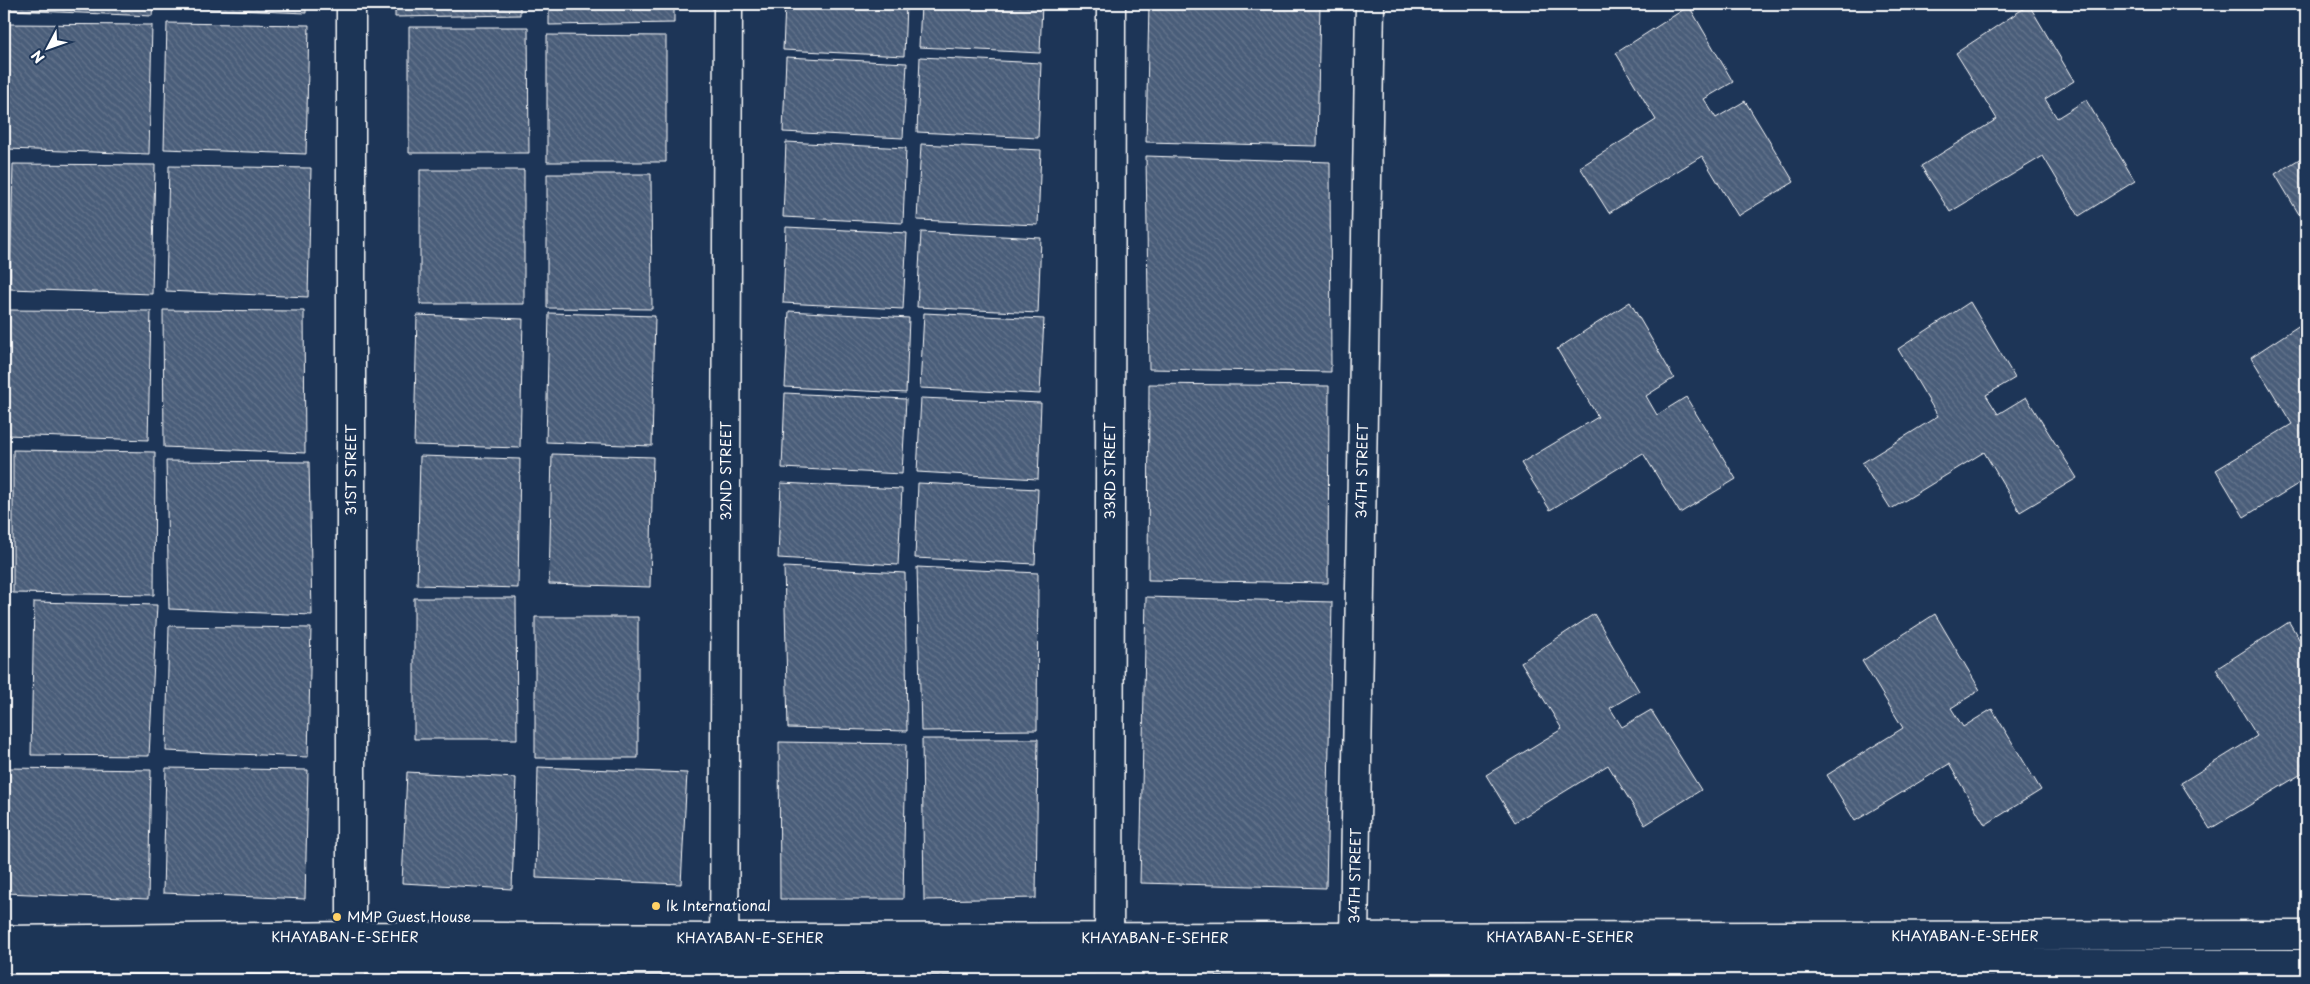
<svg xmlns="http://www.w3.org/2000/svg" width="2310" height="984" viewBox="0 0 2310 984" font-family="'Playpen Sans',sans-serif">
	<defs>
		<pattern id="building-back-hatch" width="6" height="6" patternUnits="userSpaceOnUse" patternTransform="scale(1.25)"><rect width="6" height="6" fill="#4a5d79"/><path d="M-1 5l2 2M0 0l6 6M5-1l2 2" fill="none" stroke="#65758d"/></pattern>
	</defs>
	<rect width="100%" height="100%" fill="#1d3557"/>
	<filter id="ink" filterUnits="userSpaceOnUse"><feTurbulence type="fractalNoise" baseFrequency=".02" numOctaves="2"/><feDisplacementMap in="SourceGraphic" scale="10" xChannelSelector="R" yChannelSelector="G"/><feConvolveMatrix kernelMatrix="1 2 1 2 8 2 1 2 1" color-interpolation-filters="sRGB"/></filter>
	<g filter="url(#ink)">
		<path fill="url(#building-back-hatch)" stroke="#fff" d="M11,4h142l-1,12 -141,-6z
			M164,4h142v9l-142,-6z
			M395,4h125v11l-125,2z
			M549,4h125v19l-125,2z
			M785,4h121l-2,52 -121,-6z
			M921,4h121l-2,49 -121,-6z
			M1149,4h171l-3,142 -171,-4z
			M2029,5l45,76 -29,18 12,19 29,-18 49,81 -56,35 -36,-60 -93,56 -29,-46 76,-47 -41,-66z
			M1689,6l44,76 -29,17 12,19 29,-17 49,81 -56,34 -36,-60 -93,57 -29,-46 76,-47 -40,-67z
			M167,23l142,2 -3,129 -142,-5z
			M9,24l143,1 -3,129 -142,-5z
			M409,27h119l1,126h-120z
			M547,35l119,1v126h-119z
			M786,57l121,6 -4,75 -120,-6z
			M920,57l121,6 -3,75 -121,-6z
			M786,142l120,6 -3,75 -120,-6z
			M921,144l120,6 -3,75 -121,-5z
			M2306,155v64l-3,2 -28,-47z
			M1146,156l184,6 1,210 -182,-3z
			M13,164l142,1 -3,129 -142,-5z
			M169,166l142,2 -3,129 -142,-6z
			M420,170h104v134h-104z
			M547,174h104l1,135 -105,-1z
			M786,227l121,6 -4,76 -120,-6z
			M921,232l120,6 -3,75 -121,-6z
			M1630,302l44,76 -28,18 11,19 29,-18 50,82 -56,34 -37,-60 -93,57 -29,-47 77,-46 -41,-68z
			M1970,302l45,76 -29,17 12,19 28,-17 51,81 -57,34 -36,-60 -93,57 -29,-46 76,-47 -40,-67z
			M9,310l142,1 -3,129 -142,-5z
			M163,310l141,1 1,142 -141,-6z
			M789,311l120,7 -3,75 -121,-6z
			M549,313l106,3 -3,130 -106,-4z
			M924,313l120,6 -4,75 -120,-6z
			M417,315l106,4 -3,129 -106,-3z
			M2306,321v158l-62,38 -28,-47 76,-46 -41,-67z
			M1149,384l180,2 -1,197 -180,-3z
			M785,393l121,6 -4,75 -120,-6z
			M921,398l120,5 -3,76 -121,-7z
			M13,450l142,2 -1,143 -141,-2z
			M552,454l101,3 -3,130 -101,-3z
			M420,456l100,3 -2,129 -101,-3z
			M166,461l143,1 3,153 -143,-6z
			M781,483l121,6 -4,76 -120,-7z
			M918,483l120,6 -3,75 -120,-6z
			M784,567l121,6 2,158 -119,-3z
			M917,567l121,6 -1,157 -116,1z
			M1146,597l186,5 -6,286 -186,-5z
			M414,598h102l1,141h-103z
			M34,602l123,3 -8,151 -118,-1z
			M1594,614l45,77 -29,17 12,19 29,-17 50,80 -56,35 -37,-60 -93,57 -29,-47 76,-46 -41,-67z
			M1935,614l45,76 -29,18 12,19 29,-18 49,81 -56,35 -36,-61 -94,57 -28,-46 76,-47 -41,-67z
			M535,617h103v141h-103z
			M2289,622l17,29v127l-3,-5 -93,56 -29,-46 76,-47 -41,-67z
			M169,626l142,2 -3,129 -142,-6z
			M922,739h116l-2,159 -112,2z
			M779,742l127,2 -3,155h-123z
			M538,767l149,6 -6,111 -145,-6z
			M9,768l142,2 -3,129 -142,-6z
			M166,768l142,2 -3,129 -142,-6z
			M407,772l109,6 -4,111 -110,-6z"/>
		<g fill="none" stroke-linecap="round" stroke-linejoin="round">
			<g stroke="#fff" stroke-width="31">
				<path id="minor" d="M351,4v976
					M1354,937l16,-933
					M4,940l348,-4 372,2 1582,-3
					M4,959l2302,5
					M724,980l4,-976
					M1109,980l2,-976"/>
			</g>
			<use href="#minor" stroke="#1d3557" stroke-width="28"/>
		</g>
	</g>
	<g fill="#ffd166" stroke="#1d3557" stroke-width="2">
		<circle cx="656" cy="906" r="5"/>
		<circle cx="337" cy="917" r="5"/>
	</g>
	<g text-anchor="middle" stroke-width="5" stroke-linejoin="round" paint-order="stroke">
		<g font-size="14" fill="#fff" stroke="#1d3557">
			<text transform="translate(351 470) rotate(-90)" y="5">31ST STREET</text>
			<text transform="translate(726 471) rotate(-90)" y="5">32ND STREET</text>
			<text transform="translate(1110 471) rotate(-90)" y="5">33RD STREET</text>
			<text transform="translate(1362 471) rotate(-89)" y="5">34TH STREET</text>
			<text transform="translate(1355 876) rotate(-89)" y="5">34TH STREET</text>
			<text x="1965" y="941">KHAYABAN-E-SEHER</text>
			<text x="345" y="942">KHAYABAN-E-SEHER</text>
			<text x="1560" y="942">KHAYABAN-E-SEHER</text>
			<text x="750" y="943">KHAYABAN-E-SEHER</text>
			<text x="1155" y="943">KHAYABAN-E-SEHER</text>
		</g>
		<g font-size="14" fill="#fff" stroke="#1d3557" text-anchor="start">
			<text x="666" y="911">lk International</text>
			<text x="347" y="922">MMP Guest House</text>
		</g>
	</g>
	<rect width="2310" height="984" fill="none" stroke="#1d3557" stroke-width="20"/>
	<rect x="10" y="10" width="2290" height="964" fill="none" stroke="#fff" stroke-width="2" filter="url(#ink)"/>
	<g transform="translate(48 48) rotate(229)" stroke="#1d3557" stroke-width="4" paint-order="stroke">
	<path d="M0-4L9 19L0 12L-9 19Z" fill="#ffffff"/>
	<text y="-8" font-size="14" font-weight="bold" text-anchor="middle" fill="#ffffff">N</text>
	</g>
</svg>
